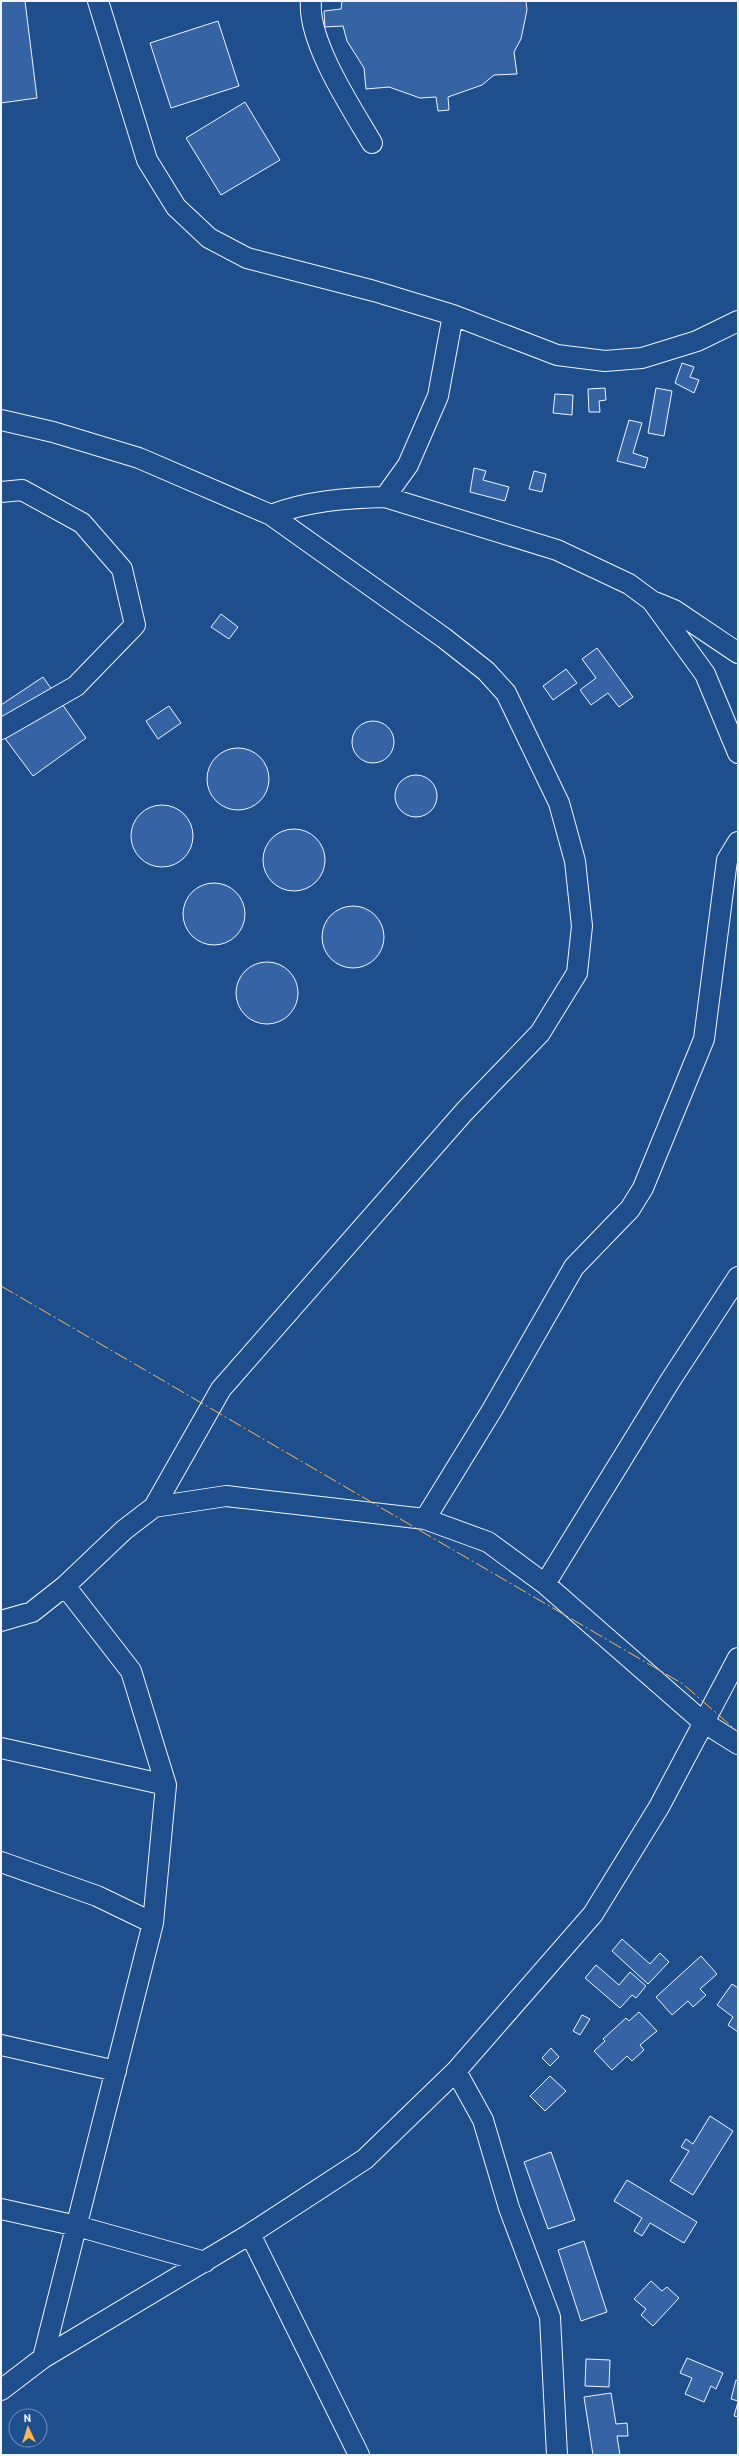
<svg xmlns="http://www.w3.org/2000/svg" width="739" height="2456" viewBox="0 0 739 2456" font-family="Barlow,sans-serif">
	<rect width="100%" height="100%" fill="#1f4e8c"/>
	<path fill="#3563a3" stroke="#f2f6ff" d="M1,1h24l12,97 -36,5z
		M342,1h184l1,9 -6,29 -7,13 3,22 -23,1 -12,10 -34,12 1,13 -11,1 -2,-14 -16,1 -31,-11 -23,2 -2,-21 -17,-27 -4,-15 -18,1 -1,-16 17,-2z
		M218,21l21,65 -68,22 -21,-65z
		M245,102l35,58 -59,35 -35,-57z
		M682,363l12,4 -4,10 9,3 -5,13 -19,-10z
		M605,388l1,12 -7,1 1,11h-11l-1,-23z
		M656,388l16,3 -8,45 -16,-3z
		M555,394l18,1 -1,20 -19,-2z
		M629,420l13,3 -9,30 15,5 -3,10 -28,-7z
		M474,468l12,3 -3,9 26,7 -4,14 -35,-9z
		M534,471l12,3 -4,18 -13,-3z
		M221,614l17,13 -9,12 -18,-12z
		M597,648l36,49 -14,10 -11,-14 -17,12 -11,-15 16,-12 -14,-19z
		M566,669l11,14 -24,17 -10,-14z
		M43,677l43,61 -53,38 -32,-43v-28z
		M169,706l12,17 -23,16 -12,-18z
		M352 742a21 21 0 1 1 42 0a21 21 0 1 1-42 0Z
		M207 779a31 31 0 1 1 62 0a31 31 0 1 1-62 0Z
		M395 796a21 21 0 1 1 42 0a21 21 0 1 1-42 0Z
		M131 836a31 31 0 1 1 62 0a31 31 0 1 1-62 0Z
		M263 860a31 31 0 1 1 62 0a31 31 0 1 1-62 0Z
		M183 914a31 31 0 1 1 62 0a31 31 0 1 1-62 0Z
		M322 937a31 31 0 1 1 62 0a31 31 0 1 1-62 0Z
		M236 993a31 31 0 1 1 62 0a31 31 0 1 1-62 0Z
		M622,1939l28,25 10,-11 9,9 -21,22 -36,-33z
		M701,1956l16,18 -17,15 6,6 -13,12 -5,-6 -16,14 -16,-18z
		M596,1965l23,20 11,-13 16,14 -10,12 -4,-3 -12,13 -35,-30z
		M732,1984l6,4v44l-10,-7 5,-8 -16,-12z
		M639,2012l18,19 -17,14 4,5 -12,11 -5,-5 -15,14 -18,-19 11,-10 -2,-2 23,-21 3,3z
		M582,2015l8,4 -10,16 -7,-4z
		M551,2048l8,9 -9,9 -8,-8z
		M550,2076l16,15 -21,20 -15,-15z
		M710,2116l23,15 -40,64 -23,-14 19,-30 -8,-4 5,-8 7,5z
		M551,2152l24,68 -27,9 -24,-67z
		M627,2180l70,42 -13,21 -34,-20 -8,13 -8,-5 8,-13 -28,-17z
		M584,2241l23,71 -26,9 -23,-71z
		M651,2281l11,10 5,-4 12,11 -26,28 -12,-11 5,-6 -12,-10z
		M687,2358l36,15 -7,16 -5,-3 -7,16 -19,-8 7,-16 -12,-5z
		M586,2359l24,1 -1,27 -24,-1z
		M736,2380l2,1v20l-7,-2z
		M611,2393l5,31 11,-1 1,13h-11l3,19h-27l-9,-58z
		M738,2402v15l-4,-1z"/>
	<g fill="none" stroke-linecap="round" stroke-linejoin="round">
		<g stroke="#f2f6ff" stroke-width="22">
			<path id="minor" d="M98,1l49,159 29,47 33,31 38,20 127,33 79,24 104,40 48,6 37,-3 55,-17 41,-20
				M311,1c-4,40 41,108 61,142
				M453,315l-15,81 -30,69 -23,32 172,53 72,34 23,17 53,73 33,79
				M1,420l52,12 86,26 132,57 173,123 42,33 20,22 53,110 16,58 7,65 -5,47 -37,60 -76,79 -243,277 -67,118 -30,23 -59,56 -33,26 -31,9
				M1,492l21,-2 60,33 40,46 13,56 -59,61 -75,43
				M271,515c35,-14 76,-17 114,-18
				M652,601l22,9 64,43
				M154,1507l72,-11 199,23 63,23 57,42 158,138 35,22
				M425,1519l67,-109 82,-143 56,-58 13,-21 61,-149 23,-179 11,-18
				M545,1584l125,-203 68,-104
				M1,1748l165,37
				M1,1862l96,34 56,27
				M1,2045l115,26
				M456,2071l27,49 26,88 41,109 7,138
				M1,2209l76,17 128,36
				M250,2234l109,221
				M43,2358l110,-435 13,-138 -35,-114 -66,-85
				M1,2390l42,-32 207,-124 115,-75 91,-88 137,-157 66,-107 79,-149"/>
		</g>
		<use href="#minor" stroke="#1f4e8c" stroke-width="20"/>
		<path stroke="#ffb74d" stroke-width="1" stroke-dasharray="14 3 2 3" stroke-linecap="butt" d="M1,1286l682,398 55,48"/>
	</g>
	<rect width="739" height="2456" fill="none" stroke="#f2f6ff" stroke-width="4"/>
	<g transform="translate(28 2428) rotate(356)"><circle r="19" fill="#1f4e8c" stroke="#7391ba"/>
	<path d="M0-3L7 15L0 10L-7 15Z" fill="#ffb74d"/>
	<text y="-6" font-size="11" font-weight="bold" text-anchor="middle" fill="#f2f6ff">N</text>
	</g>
</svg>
